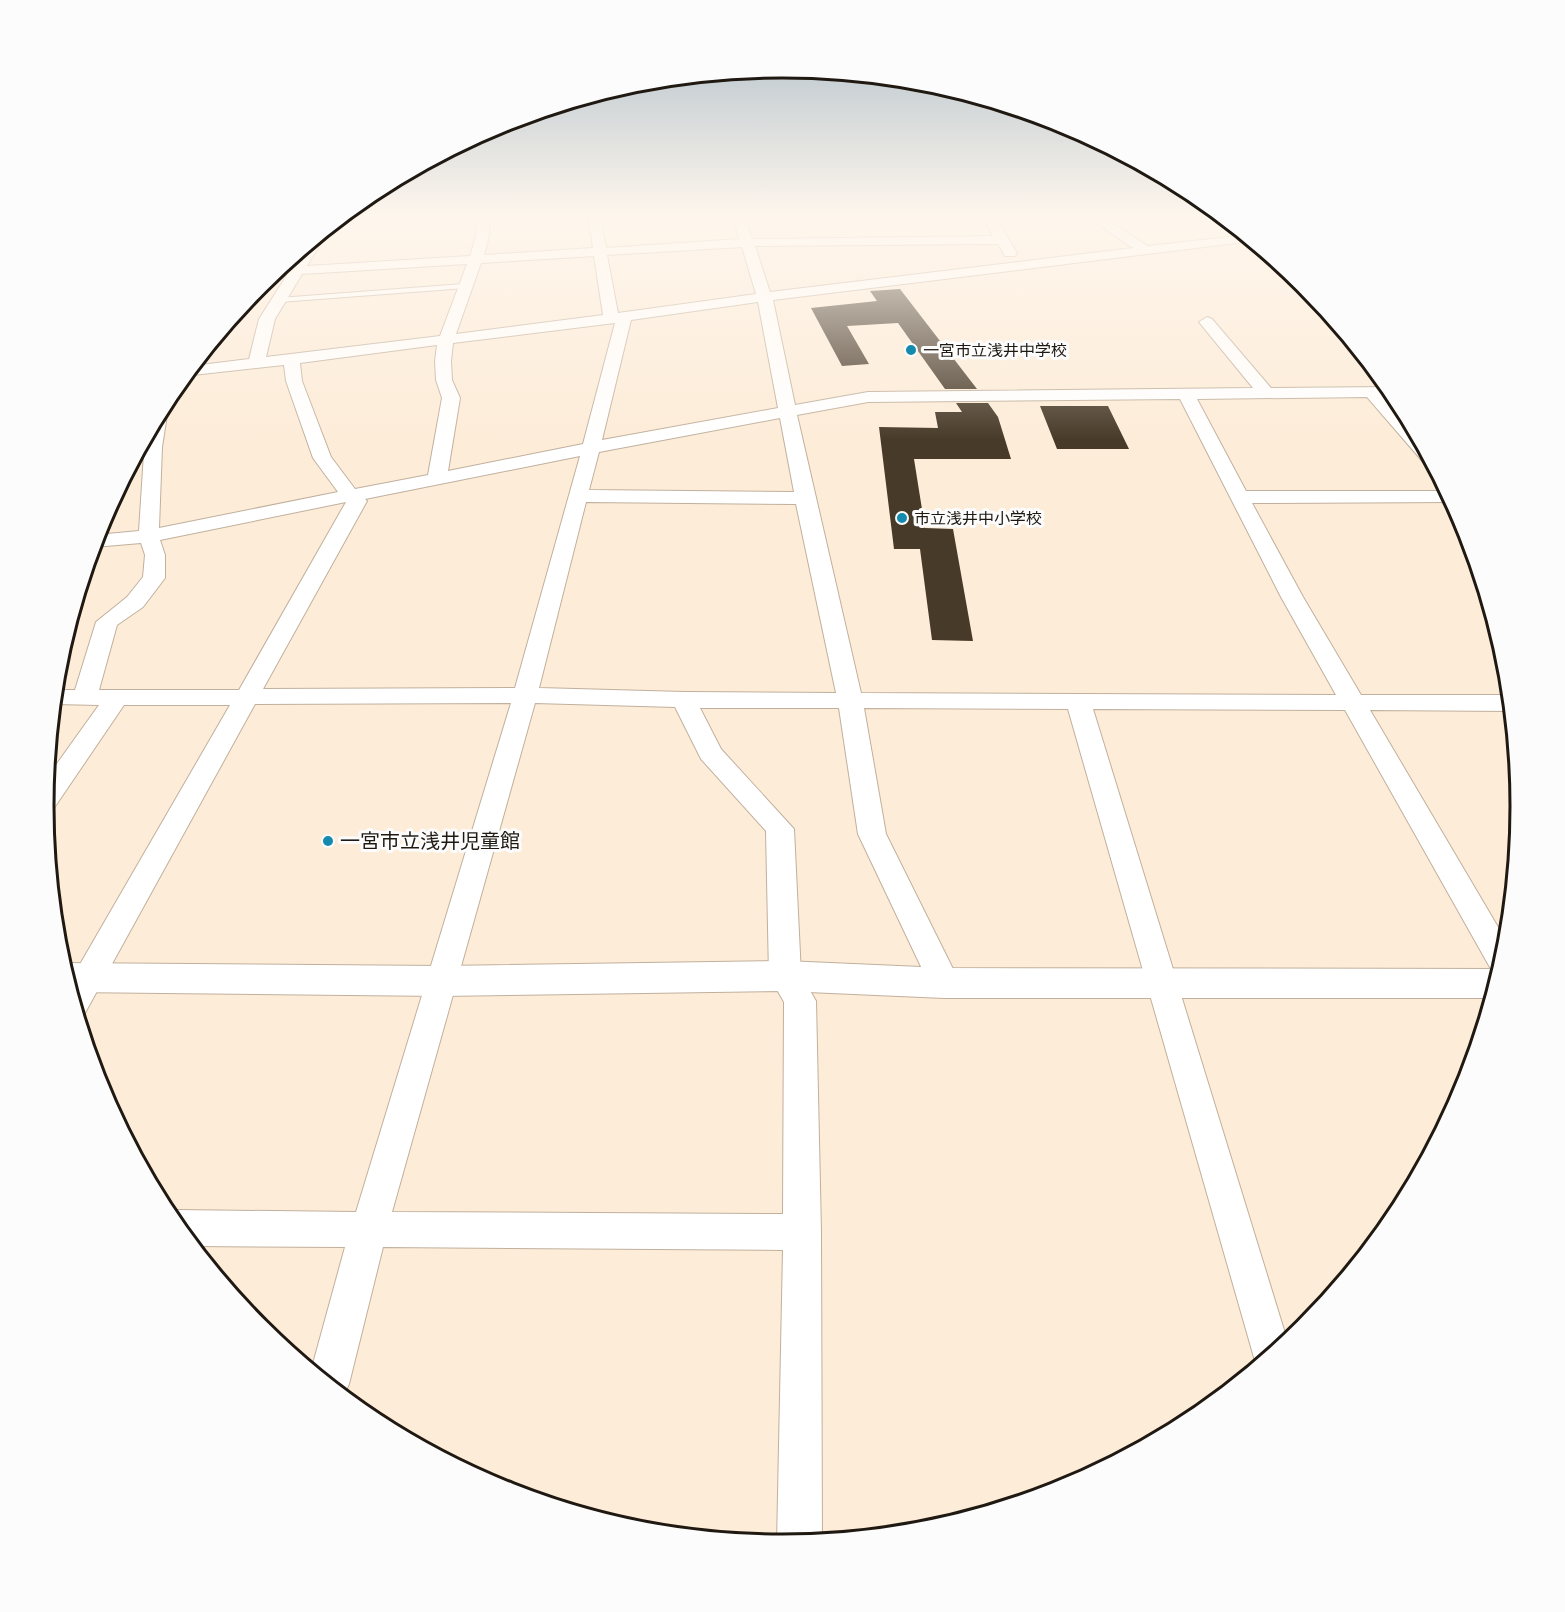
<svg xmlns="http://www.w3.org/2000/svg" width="1565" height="1612" viewBox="0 0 1565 1612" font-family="Manrope,'Noto Sans JP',sans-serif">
	<rect width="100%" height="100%" fill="#fdecd8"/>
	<path fill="#473a29" d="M900,289l77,100h-32l-47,-66 -51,3 22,38 -27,2 -31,-58 66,-7 -7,-10z
		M956,403h32l10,14 13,42h-97l11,69 28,1 20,112 -41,-1 -12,-91h-26l-15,-122 59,1 -3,-16h27z
		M1040,406h68l21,43h-72z"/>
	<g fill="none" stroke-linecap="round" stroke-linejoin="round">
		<g stroke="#c0b09d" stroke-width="2">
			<path id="lane" d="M463,284l4,2 -1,2 -187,14 -4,-2 4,-2z"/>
		</g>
		<g stroke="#c0b09d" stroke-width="2">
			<path id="street" d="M477,214h12v22l-5,19 109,-7 -5,-34h12l6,34 133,-9 -7,-25h12l8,25 241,-3 -12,-22h13l23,39 -2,3h-10l-7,-12 -243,2 15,46 363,-44 -50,-34h15l50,32 98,-11 7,6 -480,59 22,105 73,-13 385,-4 -54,-66 8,-5 5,2 59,69 119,-1 7,9 -12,1 31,35 18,32 -10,-1 -57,-66 -170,2 49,92h202l6,11 -202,1 51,94 58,98h150v16l-141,-1 138,234 -8,30 -8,-3 -147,-261 -252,-1 195,634 -31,25 -189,-659 -204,-1 22,126 74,149 -5,9 -11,3 -11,-3 -75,-158 -19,-126h-139l21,41 73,80 7,146 15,26 5,231 1,309 -40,4 -5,-2 6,-293 -400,-3 -34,137 -6,13 -32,-26 34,-124 -153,-1 -24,-30 10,-6 178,2 155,-509 -256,1 -170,309 -7,3 -10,-31 162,-280h-106l-70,103 -10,3 2,-32 53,-74 -45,-1 1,-14h20l21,-68 31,-25 16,-20 2,-22 -4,-12 -47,4 2,-12 43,-4 6,-93 15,-28 7,5 -5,32 -3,81 179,-36 -25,-34 -27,-77 -2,-16 -100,11 8,-10 57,-7 10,-40 28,-44h-17l9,-8h14l14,-22 18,-15 2,3 -20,33 163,-10 6,-20zM742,247l14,47 -138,19 -11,-58zM594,256l9,59 -147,19 25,-71zM467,264l-27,72 -174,21 9,-38 27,-45zM758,302l20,106 -176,32 29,-120zM615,323l-32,121 -135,27 12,-73 -8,-18 -1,-19 2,-18zM437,345l-2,16 1,19 6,18 -14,77 -73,14 -24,-32 -29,-76 -2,-18zM1180,399l101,198 55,98 -475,-2 -64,-278 71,-13zM780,418l14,74 -205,-2 10,-38zM580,456l-65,232 -252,1 104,-188 -2,-2zM346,502l-107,188h-140l18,-65 26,-18 22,-29v-23l-5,-15zM586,502l210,2 40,189 -152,-1 -145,-4zM535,703l140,4 26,52 65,72 3,145 15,26 -1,212 -391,-2z"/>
		</g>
		<g stroke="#c0b09d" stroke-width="2">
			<path id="secondary" d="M785,961l159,7 558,1 -9,29h-549l-159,-7 -343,5 -372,-4 -8,-29 380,3z"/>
		</g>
		<use href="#lane" fill="#fff" fill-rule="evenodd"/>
		<use href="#street" fill="#fff" fill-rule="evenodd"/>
		<use href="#secondary" fill="#fff" fill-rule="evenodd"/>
	</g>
	<linearGradient id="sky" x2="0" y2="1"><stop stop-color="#aabbc6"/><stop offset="0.49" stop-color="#fef6ed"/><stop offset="1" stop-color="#fef6ed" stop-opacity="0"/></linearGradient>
	<rect width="1565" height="440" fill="url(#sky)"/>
	<g fill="#148aae" stroke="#fcfcfc" stroke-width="2">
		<circle cx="911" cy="350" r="6"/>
		<circle cx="902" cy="518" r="6"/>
		<circle cx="328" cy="841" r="6"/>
	</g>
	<g text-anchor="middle" stroke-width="6" stroke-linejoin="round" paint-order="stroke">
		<g font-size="16" fill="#1f1912" stroke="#fcfcfc" text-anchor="start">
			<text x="923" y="356">一宮市立浅井中学校</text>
			<text x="914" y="524">市立浅井中小学校</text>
		</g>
		<g font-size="20" fill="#1f1912" stroke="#fcfcfc" text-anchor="start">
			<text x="340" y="848">一宮市立浅井児童館</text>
		</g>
	</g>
	<path d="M0 0H1565V1612H0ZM54 806a728 728 0 1 1 1456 0a728 728 0 1 1-1456 0Z" fill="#fcfcfc" fill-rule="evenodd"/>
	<path fill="none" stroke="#1f1912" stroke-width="3" d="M54 806a728 728 0 1 1 1456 0a728 728 0 1 1-1456 0Z"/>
</svg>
